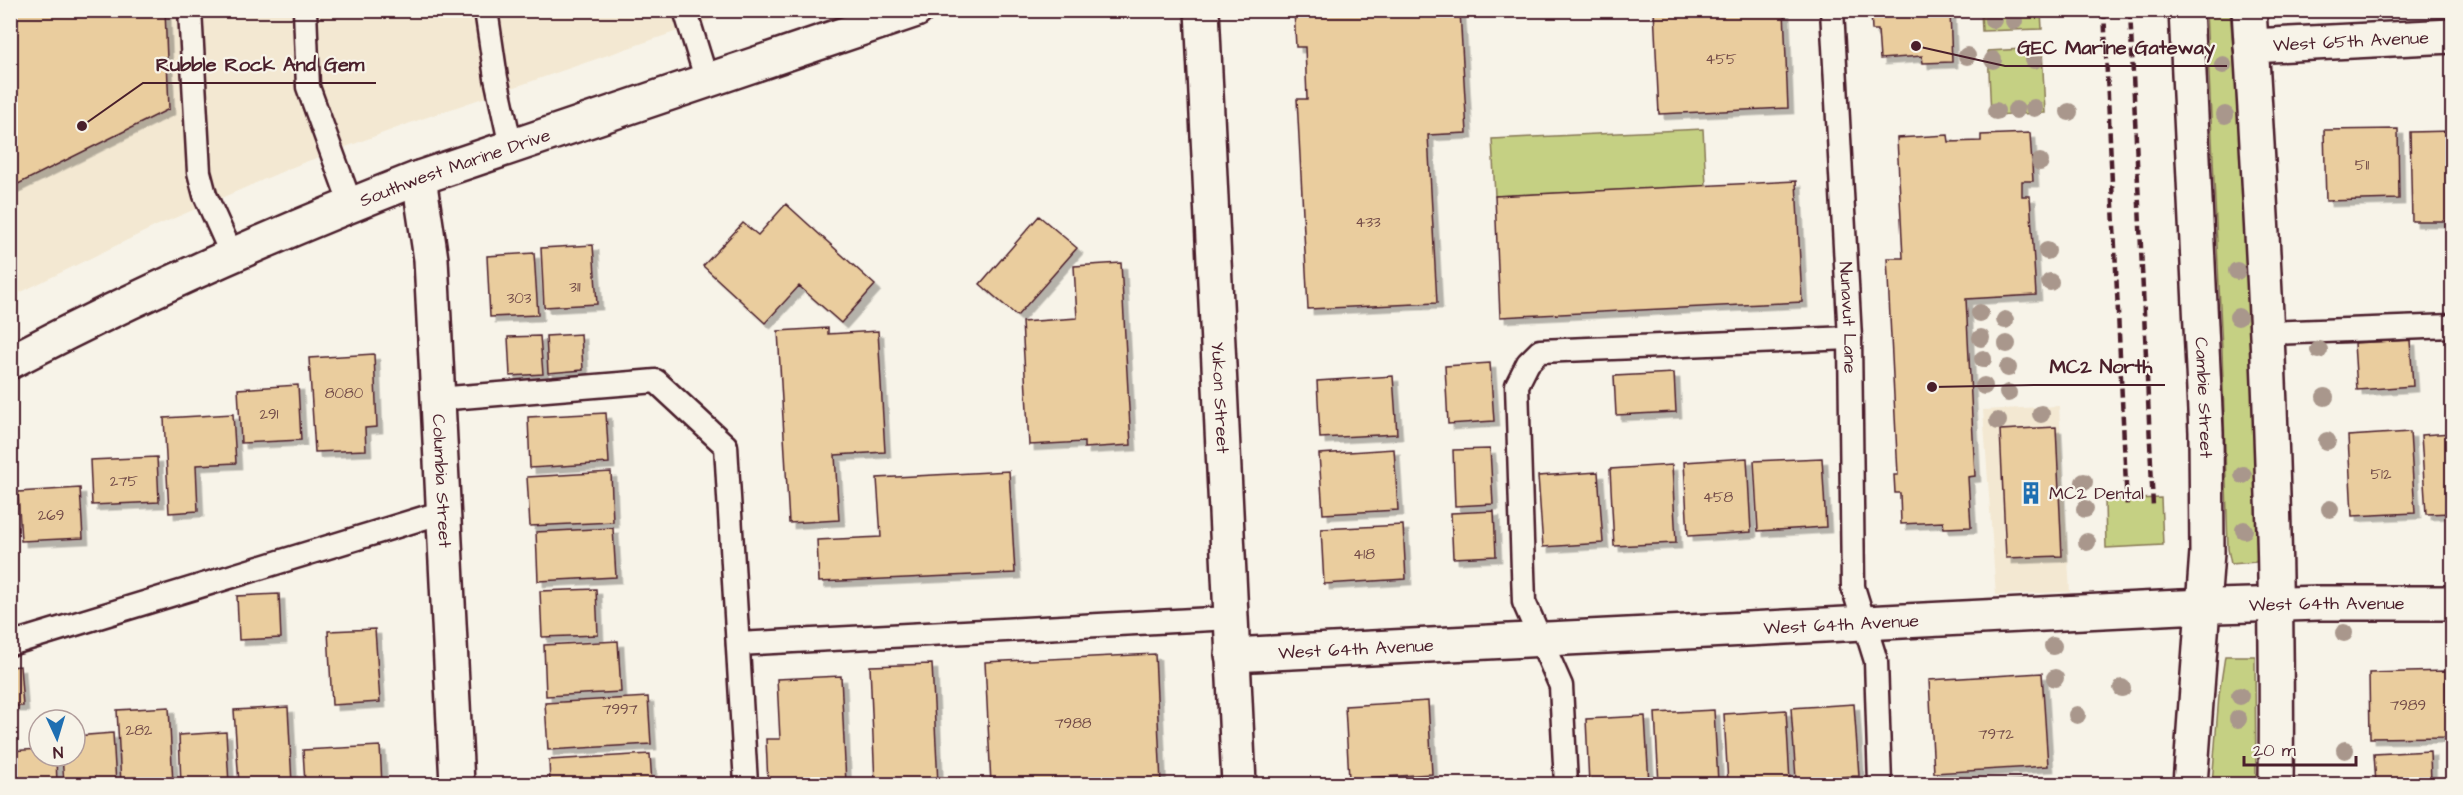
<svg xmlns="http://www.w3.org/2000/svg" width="2463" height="795" viewBox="0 0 2463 795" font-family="'Architects Daughter',sans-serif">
	<defs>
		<filter id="shadow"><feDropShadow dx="5.5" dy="5.5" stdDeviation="0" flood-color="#0004"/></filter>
	</defs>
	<rect width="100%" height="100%" fill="#f7f3e8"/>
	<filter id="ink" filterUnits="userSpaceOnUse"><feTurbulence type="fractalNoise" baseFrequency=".0167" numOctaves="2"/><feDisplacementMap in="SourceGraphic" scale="12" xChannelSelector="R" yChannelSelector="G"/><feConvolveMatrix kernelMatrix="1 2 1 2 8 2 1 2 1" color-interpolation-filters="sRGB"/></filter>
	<g filter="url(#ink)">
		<path fill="#f3e8d2" d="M11,11h725l-323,111 -113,42 -144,62 -145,71z
			M2059,406l11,186 -74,3 -13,-185z"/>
		<path fill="#c5d083" stroke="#887857" stroke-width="1.5" d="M1981,11h60l1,18 -60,2z
			M2206,11h24l20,241 9,301 -3,9 -25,2 -3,-15 -6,-200z
			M2042,48l3,65 -54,2 -3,-64z
			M1703,129l3,57 -211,10 -3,-57z
			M2161,498l2,47 -57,3 -1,-48z
			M2225,656h30l1,128h-44l7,-89z"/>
		<path fill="#eacd9e" stroke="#4a1f2b" stroke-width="1.5" filter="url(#shadow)" d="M10,10h155l4,99 -159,79z
			M1294,10h128l1,3 37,-2 7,122 -39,2 9,168 -129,6 -11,-210h10l-2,-52h-9z
			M1654,10h130l4,98 -129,6z
			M1871,10h84l-5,2 2,50 -29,1 -1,-7 -42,3 -2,-29h-6z
			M2398,129l1,70 -73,2 -2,-71z
			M2452,131v90h-40l-2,-89z
			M2030,133l3,48h-11v15h8l6,99 -70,4 9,177 -7,1 3,50 -27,1 -1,-6 -42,2 -1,-31h-5l-1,-18h4l-11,-217h16l-6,-120 51,-3 1,7 32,-1v-6z
			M1796,181l6,121 -302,15 -5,-121z
			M786,204l89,81 -34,38 -42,-37 -34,37 -62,-57 40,-43 15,12z
			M1039,216l38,32 -60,68 -37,-32z
			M593,245l4,59 -53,3 -3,-59z
			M534,253l4,62 -48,2 -3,-61z
			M1121,263l10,182 -47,3v-6l-55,3 -7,-123 55,-4 -3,-52z
			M828,328v6l50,-3 7,121 -50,3 4,65 -50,3 -11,-192z
			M581,334l2,36 -35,3 -2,-37z
			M540,336l3,38 -33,2 -2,-39z
			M2410,340l3,46 -56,4 -3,-47z
			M374,354l3,73 -12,1 1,22 -51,2 -6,-94z
			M1490,363l4,58 -46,3 -3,-58z
			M1674,373l2,39 -60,3 -2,-39z
			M1393,376l4,58 -77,4 -3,-57z
			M298,385l3,55 -60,3 -3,-54z
			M606,413l3,50 -79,5 -2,-51z
			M233,414l3,49 -40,2 2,46 -29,2 -5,-95z
			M2056,427l6,129 -56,2 -6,-128z
			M2410,432l5,81 -63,3 -4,-80z
			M2452,433v80l-26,1 -5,-79z
			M1394,449l4,61 -75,4 -4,-60z
			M1490,449l3,55 -38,2 -2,-56z
			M157,457l2,45 -67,3 -2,-45z
			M1747,458l4,74 -63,4 -4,-74z
			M1822,458l4,69 -68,4 -4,-70z
			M1672,465l4,78 -62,3 -4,-77z
			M1009,471l6,102 -196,9 -2,-42 64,-3 -4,-59z
			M611,472l2,50 -83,4 -3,-49z
			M1598,472l5,71 -60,4 -5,-71z
			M80,488l3,50 -62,3 -3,-49z
			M1494,511l2,45 -43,2 -2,-45z
			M1403,525l3,54 -82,5 -3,-55z
			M613,528l3,49 -78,4 -2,-49z
			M596,589l2,46 -56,2 -2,-46z
			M279,594l2,44 -42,2 -2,-44z
			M375,629l5,73 -48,3 -4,-74z
			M618,641l3,51 -75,4 -2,-51z
			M1155,654l6,130h-170l-6,-122z
			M932,664l6,120h-63l-5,-118z
			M20,666l3,40h-13v-39z
			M2446,671l1,66 -77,1 -1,-65z
			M2042,673l6,93 -114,7 -5,-93z
			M841,676l5,108h-78l-2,-45h14l-3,-60z
			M648,697l3,47 -103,6 -3,-47z
			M1428,701l4,73 -83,5 -4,-73z
			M1854,704l5,72 -63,3 -5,-71z
			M169,707l4,77h-52l-4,-74z
			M288,707l4,77h-53l-5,-74z
			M1714,710l4,72 -59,2 -4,-71z
			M1786,710l4,72 -62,2 -4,-70z
			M1645,716l4,68h-60l-3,-65z
			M226,732l3,52h-48l-2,-49z
			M113,733l3,51h-52l-2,-28h13v-20z
			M380,746l2,38h-77l-2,-34z
			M39,749v7h17l1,28h-47v-33z
			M2430,751l1,33h-55l-2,-30z
			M650,754l2,30h-102l-1,-24z
			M2049,779l1,5h-92z"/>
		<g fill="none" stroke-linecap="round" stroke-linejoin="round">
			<g stroke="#4a1f2b" stroke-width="27">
				<g id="lane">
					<path d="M190,10l9,162 6,23 27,60"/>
					<path d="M305,10l3,77 43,118"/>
					<path d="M486,10l10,68 15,69"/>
					<path d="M685,10l22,71"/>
					<path id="s1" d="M1832,10l18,328 3,249 23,74 4,123"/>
					<path d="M2269,333l183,-7"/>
					<path d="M437,399l219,-18 70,65 20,338"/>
					<path d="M10,644l433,-132"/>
					<path d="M738,644l493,-26"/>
					<path d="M1566,784l-5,-98 -37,-84 -7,-217 11,-22 12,-12 310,-13"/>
				</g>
			</g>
			<g stroke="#4a1f2b" stroke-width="38">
				<g id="street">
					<path id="s2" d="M1202,10l37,774"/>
					<path id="s3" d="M2251,46l201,-10"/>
					<path id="s4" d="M419,178l12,81 26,525"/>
					<path id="s5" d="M1232,655l949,-48 139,-4h132"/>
				</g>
			</g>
			<g stroke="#4a1f2b" stroke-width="38">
				<g id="secondary">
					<path id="s6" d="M2186,10l20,422 1,120 -17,232"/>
					<path d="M2249,10c16,258 30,516 27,774"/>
				</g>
			</g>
			<g stroke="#4a1f2b" stroke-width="38">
				<g id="primary">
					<path id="s7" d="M10,362c133,-70 270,-130 409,-184l497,-168"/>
				</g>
			</g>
			<use href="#lane" stroke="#f7f3e8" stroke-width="22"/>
			<use href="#street" stroke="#f7f3e8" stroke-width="33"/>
			<use href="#secondary" stroke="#f7f3e8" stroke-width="33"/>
			<use href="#primary" stroke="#f7f3e8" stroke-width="33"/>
			<path stroke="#4a1f2b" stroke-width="4.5" stroke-dasharray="9 4.5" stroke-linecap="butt" d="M2104,10l23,497
				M2130,10l23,497"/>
		</g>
		<g fill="#a9978c">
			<circle cx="1993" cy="20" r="9"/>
			<circle cx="2014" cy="21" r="9"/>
			<circle cx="1967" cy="56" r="9"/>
			<circle cx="1993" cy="60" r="9"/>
			<circle cx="2034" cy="60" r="9"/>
			<circle cx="2223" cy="65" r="9"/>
			<circle cx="2034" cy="108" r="9"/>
			<circle cx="2016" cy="110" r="9"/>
			<circle cx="1996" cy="111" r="9"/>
			<circle cx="2069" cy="112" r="9"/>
			<circle cx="2225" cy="115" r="9"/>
			<circle cx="2040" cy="162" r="9"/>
			<circle cx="2047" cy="251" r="9"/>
			<circle cx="2237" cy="271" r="9"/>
			<circle cx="2050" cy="282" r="9"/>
			<circle cx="1980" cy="313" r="9"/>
			<circle cx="2238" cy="317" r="9"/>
			<circle cx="2005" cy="320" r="9"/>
			<circle cx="1981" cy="338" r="9"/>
			<circle cx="2007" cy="344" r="9"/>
			<circle cx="2319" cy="350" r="9"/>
			<circle cx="1983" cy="359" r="9"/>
			<circle cx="2008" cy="368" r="9"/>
			<circle cx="1984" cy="386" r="9"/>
			<circle cx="2008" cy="393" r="9"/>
			<circle cx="2325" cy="397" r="9"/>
			<circle cx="2041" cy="414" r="9"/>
			<circle cx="1998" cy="421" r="9"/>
			<circle cx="2327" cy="441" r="9"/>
			<circle cx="2243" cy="475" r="9"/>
			<circle cx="2084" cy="482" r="9"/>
			<circle cx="2085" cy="509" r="9"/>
			<circle cx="2330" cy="509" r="9"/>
			<circle cx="2244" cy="530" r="9"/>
			<circle cx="2087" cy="542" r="9"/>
			<circle cx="2344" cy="633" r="9"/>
			<circle cx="2053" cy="646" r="9"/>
			<circle cx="2055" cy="678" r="9"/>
			<circle cx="2122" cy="688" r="9"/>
			<circle cx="2240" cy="696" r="9"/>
			<circle cx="2077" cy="715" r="9"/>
			<circle cx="2238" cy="719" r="9"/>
			<circle cx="2345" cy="750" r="9"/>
		</g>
	</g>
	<defs>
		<g id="building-bare" transform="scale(1.8)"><path d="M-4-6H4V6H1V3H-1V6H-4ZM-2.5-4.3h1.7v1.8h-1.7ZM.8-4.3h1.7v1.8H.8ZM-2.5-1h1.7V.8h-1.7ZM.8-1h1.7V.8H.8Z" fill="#1f6fb2" stroke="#f7f3e8" stroke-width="2.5" paint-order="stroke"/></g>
	</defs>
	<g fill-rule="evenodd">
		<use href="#building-bare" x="2031" y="493"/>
	</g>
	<g text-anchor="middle" stroke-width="4.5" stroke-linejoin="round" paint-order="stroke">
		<g font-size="15" fill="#724a48">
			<text x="1721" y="64">455</text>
			<text x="2362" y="170">511</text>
			<text x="1368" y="227">433</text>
			<text x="575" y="292">311</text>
			<text x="519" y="303">303</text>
			<text x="344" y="398">8080</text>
			<text x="269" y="419">291</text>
			<text x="2381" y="479">512</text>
			<text x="124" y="486">275</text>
			<text x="1718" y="502">458</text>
			<text x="51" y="520">269</text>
			<text x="1364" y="559">418</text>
			<text x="2408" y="710">7989</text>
			<text x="620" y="714">7997</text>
			<text x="1073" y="728">7988</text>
			<text x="139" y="735">282</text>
			<text x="1996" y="739">7972</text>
		</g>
		<g font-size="18" fill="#4a1f2b" stroke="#f7f3e8">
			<text dy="6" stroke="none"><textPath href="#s3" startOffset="100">West 65th Avenue</textPath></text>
			<text dy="6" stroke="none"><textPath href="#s7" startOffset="486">Southwest Marine Drive</textPath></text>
			<text dy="6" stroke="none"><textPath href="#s1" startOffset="308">Nunavut Lane</textPath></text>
			<text dy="6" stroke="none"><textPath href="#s2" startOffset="388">Yukon Street</textPath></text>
			<text dy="6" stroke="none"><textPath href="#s6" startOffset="388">Cambie Street</textPath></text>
			<text dy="6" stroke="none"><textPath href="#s4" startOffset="304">Columbia Street</textPath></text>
			<text dy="6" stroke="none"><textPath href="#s5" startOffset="1096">West 64th Avenue</textPath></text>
			<text dy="6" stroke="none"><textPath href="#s5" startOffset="610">West 64th Avenue</textPath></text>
			<text dy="6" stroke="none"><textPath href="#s5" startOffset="124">West 64th Avenue</textPath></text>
		</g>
		<g font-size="18" fill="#4a1f2b" stroke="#f7f3e8" text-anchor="start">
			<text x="2049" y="499">MC2 Dental</text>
		</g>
	</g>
	<path fill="none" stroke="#4a1f2b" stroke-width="2" d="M1916 46L2005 66H2227M82 126L143 83H376M1932 387L2038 385H2165"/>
	<g fill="#4a1f2b" stroke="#f7f3e8" stroke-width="2">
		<circle cx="1916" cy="46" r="6"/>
		<circle cx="82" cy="126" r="6"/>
		<circle cx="1932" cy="387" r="6"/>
	</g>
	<g font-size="20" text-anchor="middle" font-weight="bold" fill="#4a1f2b" stroke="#f7f3e8" stroke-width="4.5" stroke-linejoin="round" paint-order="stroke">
		<text x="2116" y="54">GEC Marine Gateway</text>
		<text x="260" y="71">Rubble Rock And Gem</text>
		<text x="2101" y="373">MC2 North</text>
	</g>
	<rect width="2463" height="795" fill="none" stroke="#f7f3e8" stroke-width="36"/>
	<rect x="18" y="18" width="2427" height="759" fill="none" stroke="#4a1f2b" stroke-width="2" filter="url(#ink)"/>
	<g transform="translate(57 738) rotate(176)"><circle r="28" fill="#f7f3e8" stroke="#b29e9c" stroke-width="1.5"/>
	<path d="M0-4.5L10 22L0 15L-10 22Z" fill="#1f6fb2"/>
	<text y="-9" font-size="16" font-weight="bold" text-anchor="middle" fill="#4a1f2b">N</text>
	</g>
	<path d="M2244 756v9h112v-9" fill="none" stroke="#4a1f2b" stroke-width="3"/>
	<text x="2253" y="756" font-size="18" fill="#4a1f2b" stroke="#f7f3e8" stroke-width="4.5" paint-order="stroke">20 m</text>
</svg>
